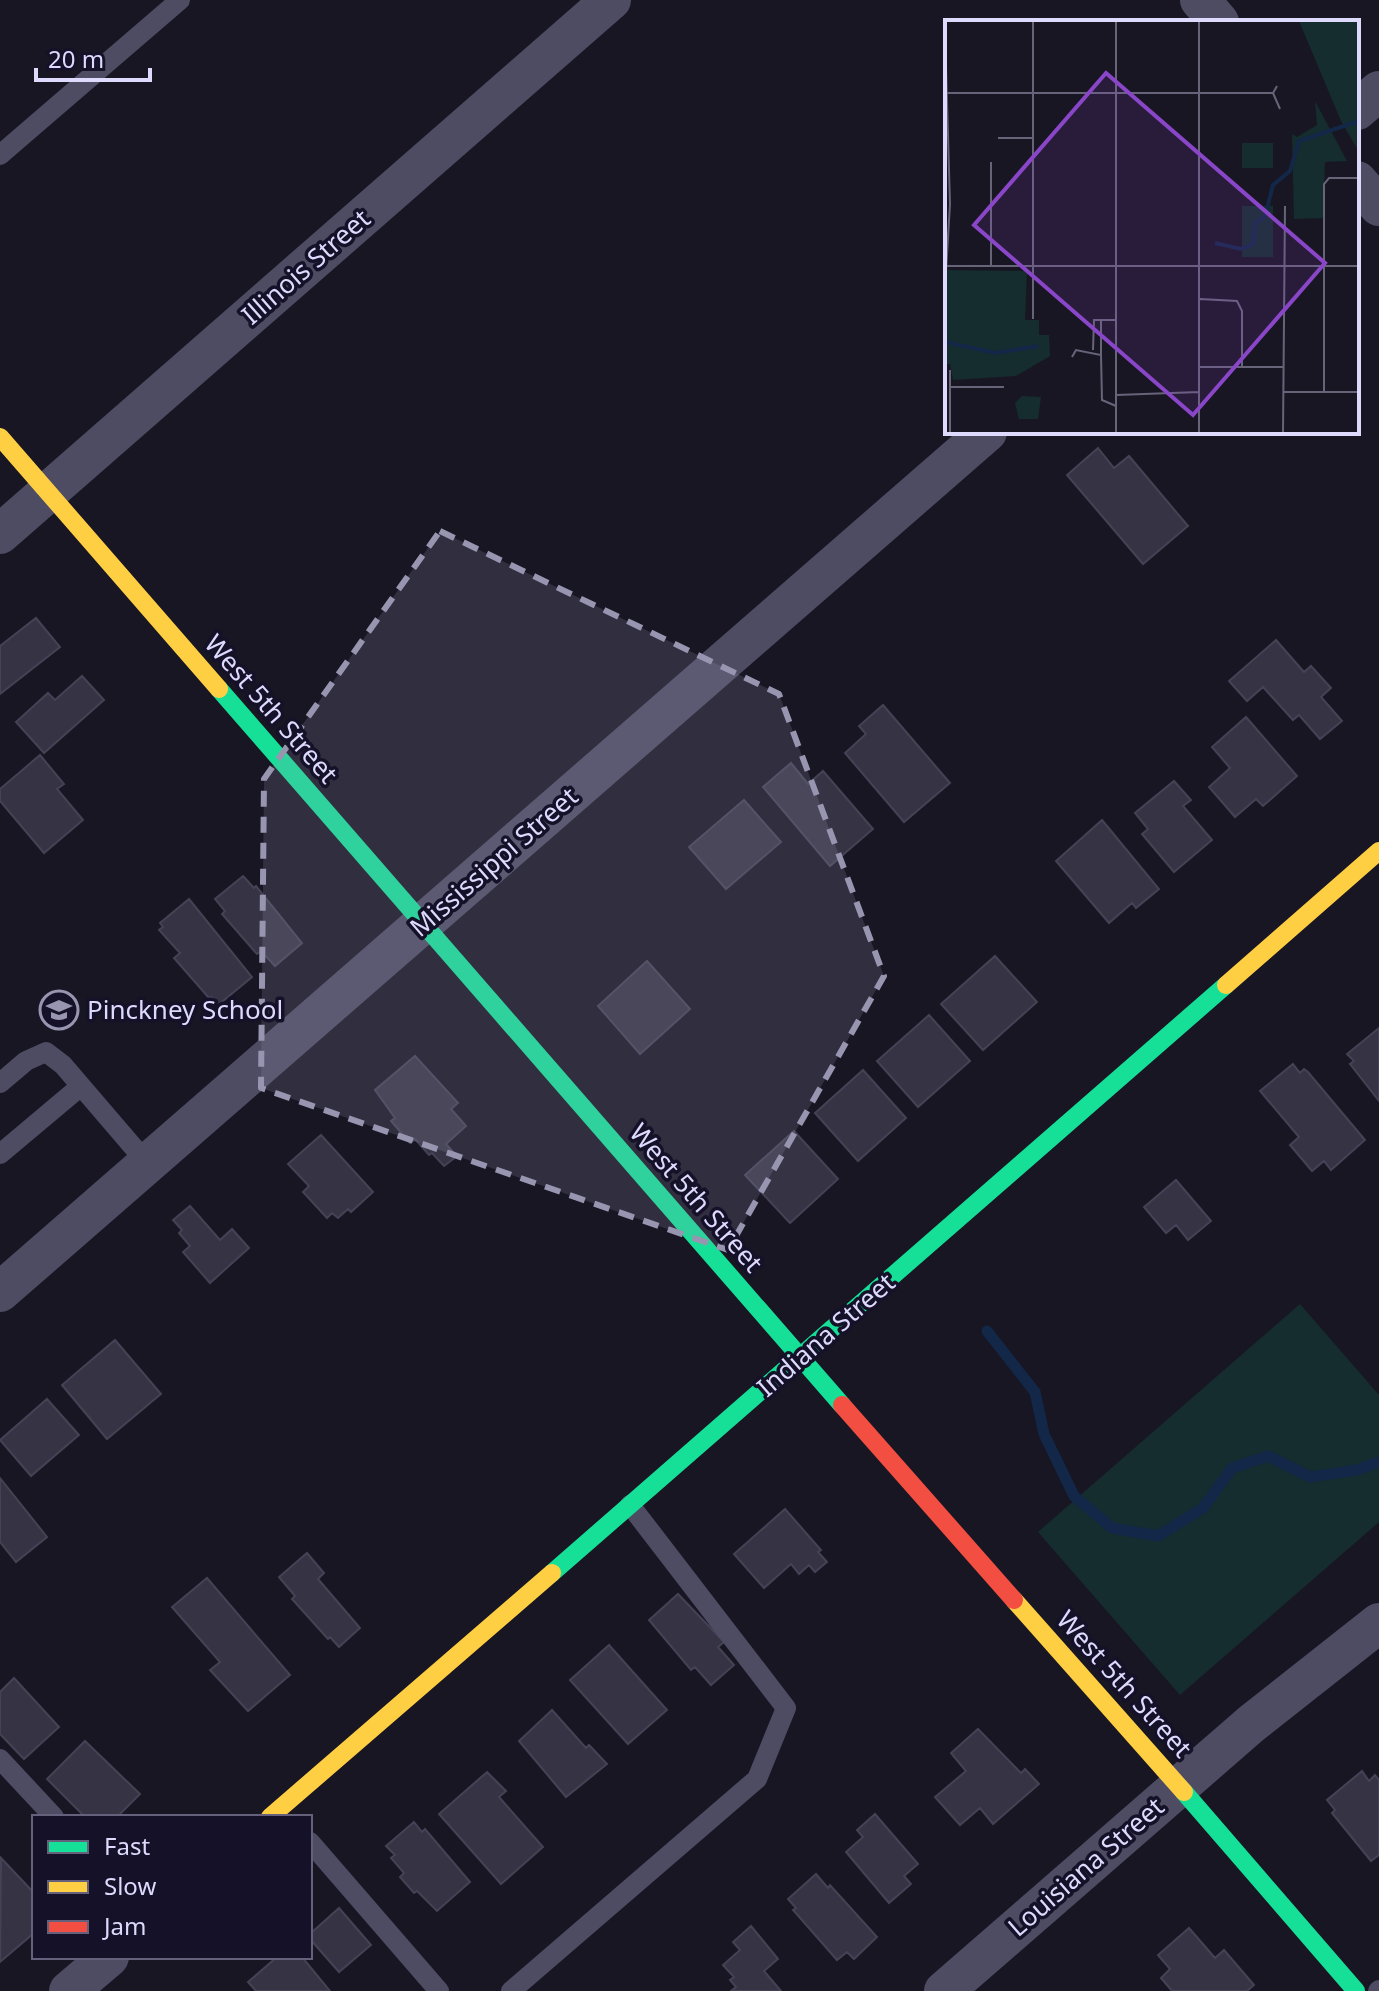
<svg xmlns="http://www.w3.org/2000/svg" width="1379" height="1991" viewBox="0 0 1379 1991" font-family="'Noto Sans',sans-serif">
	<rect width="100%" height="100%" fill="#181623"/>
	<path fill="#152d2e" d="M1300,1304l79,91v127l-199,173 -142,-163z"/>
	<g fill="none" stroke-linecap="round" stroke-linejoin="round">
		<path stroke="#132748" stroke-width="11" d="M987,1331l48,61 9,42 30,62 38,32 46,8 45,-28 29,-40 36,-12 42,21 47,-7 22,-8"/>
	</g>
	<path fill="#363444" stroke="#454256" stroke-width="2" d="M1098,448l16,20 15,-12 59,70 -45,38 -76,-89z
		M36,618l24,29 -60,47v-48z
		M1276,640l28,32 7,-6 20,22 -10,9 21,24 -22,18 -21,-24 -6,5 -30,-33 -16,14 -18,-20z
		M82,676l22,24 -60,53 -28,-31 32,-29 7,7z
		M883,705l67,78 -46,39 -59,-69 21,-19 -7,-8z
		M1246,717l51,59 -34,30 -7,-7 -21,18 -26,-30 21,-19 -18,-21z
		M40,755l24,29 -7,5 26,31 -39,33 -44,-52v-12z
		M791,763l17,21 15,-13 50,58 -43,37 -67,-79z
		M1174,781l17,19 -8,6 29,34 -38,32 -32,-38 6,-5 -13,-16z
		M744,800l37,42 -55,47 -37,-42z
		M1102,820l57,69 -23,19 -4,-5 -23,20 -53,-62z
		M243,876l11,12 2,-2 46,57 -27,23 -14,-15 -4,3 -35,-40 3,-3 -10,-12z
		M189,899l63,78 -34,28 -7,-8 -2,1 -35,-40 6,-5 -21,-23 4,-3 -3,-4z
		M995,956l42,46 -54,48 -42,-46z
		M647,961l43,48 -50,45 -42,-48z
		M929,1015l41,46 -52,46 -41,-46z
		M1379,1028v73l-29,-37 4,-3 -7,-7z
		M415,1056l43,47 -7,6 15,17 -20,18 11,12 -13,10 -12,-13 -3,2 -14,-16 -5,4 -19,-22 4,-3 -20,-28z
		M1293,1064l7,9 4,-4 4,3 57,68 -34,30 -7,-9 -12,10 -22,-26 9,-8 -39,-46z
		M863,1070l43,48 -48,43 -43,-48z
		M794,1131l44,48 -48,44 -45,-48z
		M321,1135l52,57 -22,20 -3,-3 -10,9 -6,-5 -5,5 -24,-26 6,-6 -21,-22z
		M1176,1180l35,41 -23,19 -12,-15 -10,8 -22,-26z
		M190,1206l30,34 12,-11 17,19 -39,35 -27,-31 7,-6 -11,-13 3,-3 -9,-10z
		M115,1340l46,54 -54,45 -45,-54z
		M47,1399l32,36 -48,41 -31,-36z
		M0,1478l47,59 -31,25 -16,-20z
		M785,1509l36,41 -3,2 9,10 -12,10 -6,-7 -10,9 -8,-10 -27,24 -30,-34z
		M307,1553l17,20 -6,6 42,49 -21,19 -9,-10 -2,2 -36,-40 3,-3 -16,-19z
		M207,1578l83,97 -42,36 -38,-41 10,-8 -48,-55z
		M678,1594l46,48 -6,5 16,18 -23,20 -16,-18 -4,3 -42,-50z
		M609,1645l58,65 -39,34 -58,-64z
		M14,1678l45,49 -35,32 -24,-25v-42z
		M552,1710l34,38 3,-3 18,19 -41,33 -47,-56z
		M978,1729l43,44 4,-4 14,15 -46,40 -13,-16 -20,17 -25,-28 31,-26 -15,-18z
		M85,1741l55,53 -23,23h-32l-38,-38z
		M1362,1771l7,10 6,-6 4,5v75l-8,6 -39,-48 3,-3 -8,-10z
		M487,1772l19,19 -7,6 44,50 -42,37 -62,-70z
		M875,1814l43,50 -14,12 7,8 -22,19 -43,-51 17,-15 -6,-7z
		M414,1822l8,10 3,-3 45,53 -33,29 -20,-20 -3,2 -14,-16 4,-4 -13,-15 4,-3 -9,-9z
		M1,1858l33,35v40l-34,29z
		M816,1874l12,14 2,-3 47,52 -23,22 -7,-7 -10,8 -44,-50 3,-2 -8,-9z
		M339,1908l32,37 -32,27 -29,-33v-5z
		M751,1926l27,33 -14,12 17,20h-50l5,-4 -6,-7 4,-3 -11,-12 17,-15 -7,-8z
		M1189,1928l26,30 9,-8 30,35 -7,6h-75l-11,-13 9,-9 -12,-14z
		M277,1957h25l28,34h-74l-8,-9z"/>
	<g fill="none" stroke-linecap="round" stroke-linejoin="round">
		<path stroke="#4d4c63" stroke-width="20" d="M0,155l180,-155
			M0,1083l26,-22 20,-9 17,13 84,98
			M0,1154l81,-68
			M0,1759l54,58
			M310,1842l129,149
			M511,1991l246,-212 29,-71 -156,-203
			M1378,1991l1,-1"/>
		<path stroke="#4d4c63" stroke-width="40" d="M1200,0l19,22
			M1357,110l22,-19
			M1357,181l22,25
			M0,534l611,-534
			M0,1292l987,-860
			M69,1991l40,-34
			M944,1991l307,-267 128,-101"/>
		<path stroke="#16e098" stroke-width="18" d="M219,689l623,716
			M552,1573l674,-588
			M1184,1792l172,199"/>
		<path stroke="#ffcf43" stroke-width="18" d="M0,437l219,252
			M1226,985l153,-134
			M1014,1600l170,192
			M270,1817l282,-244"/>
		<path stroke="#f24e42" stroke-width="18" d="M842,1405l172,195"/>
	</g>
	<path fill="#9895b1" fill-opacity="0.2" stroke="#9895b1" stroke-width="6" stroke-dasharray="16 10" stroke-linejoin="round" d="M440,531l339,163 105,282 -156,274 -467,-162 3,-309z"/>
	<defs>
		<g id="school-ring" transform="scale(2)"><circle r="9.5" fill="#151128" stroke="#9895b1" stroke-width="1.5"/><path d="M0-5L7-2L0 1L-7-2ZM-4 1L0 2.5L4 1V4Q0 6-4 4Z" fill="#9895b1"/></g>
	</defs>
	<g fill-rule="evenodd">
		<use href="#school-ring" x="59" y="1010"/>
	</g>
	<g text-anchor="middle" stroke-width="7" stroke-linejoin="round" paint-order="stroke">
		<g font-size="26" fill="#dddafd" stroke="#151128">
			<text transform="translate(306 267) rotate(-41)" y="9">Illinois Street</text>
			<text transform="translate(271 709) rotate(49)" y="9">West 5th Street</text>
			<text transform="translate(494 862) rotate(-41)" y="9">Mississippi Street</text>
			<text transform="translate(696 1198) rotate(49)" y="9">West 5th Street</text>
			<text transform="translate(826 1335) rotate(-41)" y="9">Indiana Street</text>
			<text transform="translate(1124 1684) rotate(48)" y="9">West 5th Street</text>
			<text transform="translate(1086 1867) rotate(-41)" y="9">Louisiana Street</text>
		</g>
		<g font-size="26" fill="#dddafd" stroke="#151128" text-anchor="start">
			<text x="87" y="1019">Pinckney School</text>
		</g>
	</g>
	<g transform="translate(945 20)">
		<rect width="414" height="414" fill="#181623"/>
		<path d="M354,1h60v131l-18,-31zM370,81l32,60 -22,1 -2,56 -29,1 -2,-85 5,3 20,-12zM297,123h31v25h-31zM297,186h31v51h-31zM0,250l82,1 -2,49h14v15h10l1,21 -34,20 -63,4 -3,-16h-5zM77,376l19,1 -3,22h-19l-4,-16z" fill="#152d2e"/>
		<path fill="none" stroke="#132748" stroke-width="4" d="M270,223l26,6 12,-5 2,-20 10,-8 8,-31 17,-14 9,-30 60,-20M0,322l51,11 42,-7"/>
		<path fill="none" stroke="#67647a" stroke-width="2" d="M88,1v298M171,1v412M254,1v412M0,13l5,171 -5,84M332,66l-4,7 7,16M0,73h328M53,118h34M0,246h414M46,246v-104M255,279l37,2 5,10v56M148,330l1,-30h22M156,335v-36M127,337l4,-7 25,5 1,45 14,6M254,347h84M5,367h54M338,372h76M379,372v-208l5,-6h30M171,375l83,-3M5,413v-63M338,413l2,-227"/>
		<path fill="#8a46c8" fill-opacity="0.15" stroke="#8a46c8" stroke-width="4" d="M161,53l219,190 -132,152 -219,-190z"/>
		<rect width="414" height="414" fill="none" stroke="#dddafd" stroke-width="4"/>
	</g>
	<rect x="32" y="1815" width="280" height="144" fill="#151128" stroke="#65617d" stroke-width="2"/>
	<rect x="48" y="1841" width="40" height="12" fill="#16e098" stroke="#65617d" stroke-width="2"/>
	<text x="104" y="1855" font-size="24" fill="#dddafd">Fast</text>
	<rect x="48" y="1881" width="40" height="12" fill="#ffcf43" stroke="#65617d" stroke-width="2"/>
	<text x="104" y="1895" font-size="24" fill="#dddafd">Slow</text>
	<rect x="48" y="1921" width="40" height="12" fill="#f24e42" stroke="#65617d" stroke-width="2"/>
	<text x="104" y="1935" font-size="24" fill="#dddafd">Jam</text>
	<path d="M36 68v12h114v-12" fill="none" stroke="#dddafd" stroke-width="4"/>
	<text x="48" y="68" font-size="24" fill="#dddafd" stroke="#151128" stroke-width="6" paint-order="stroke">20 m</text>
</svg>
